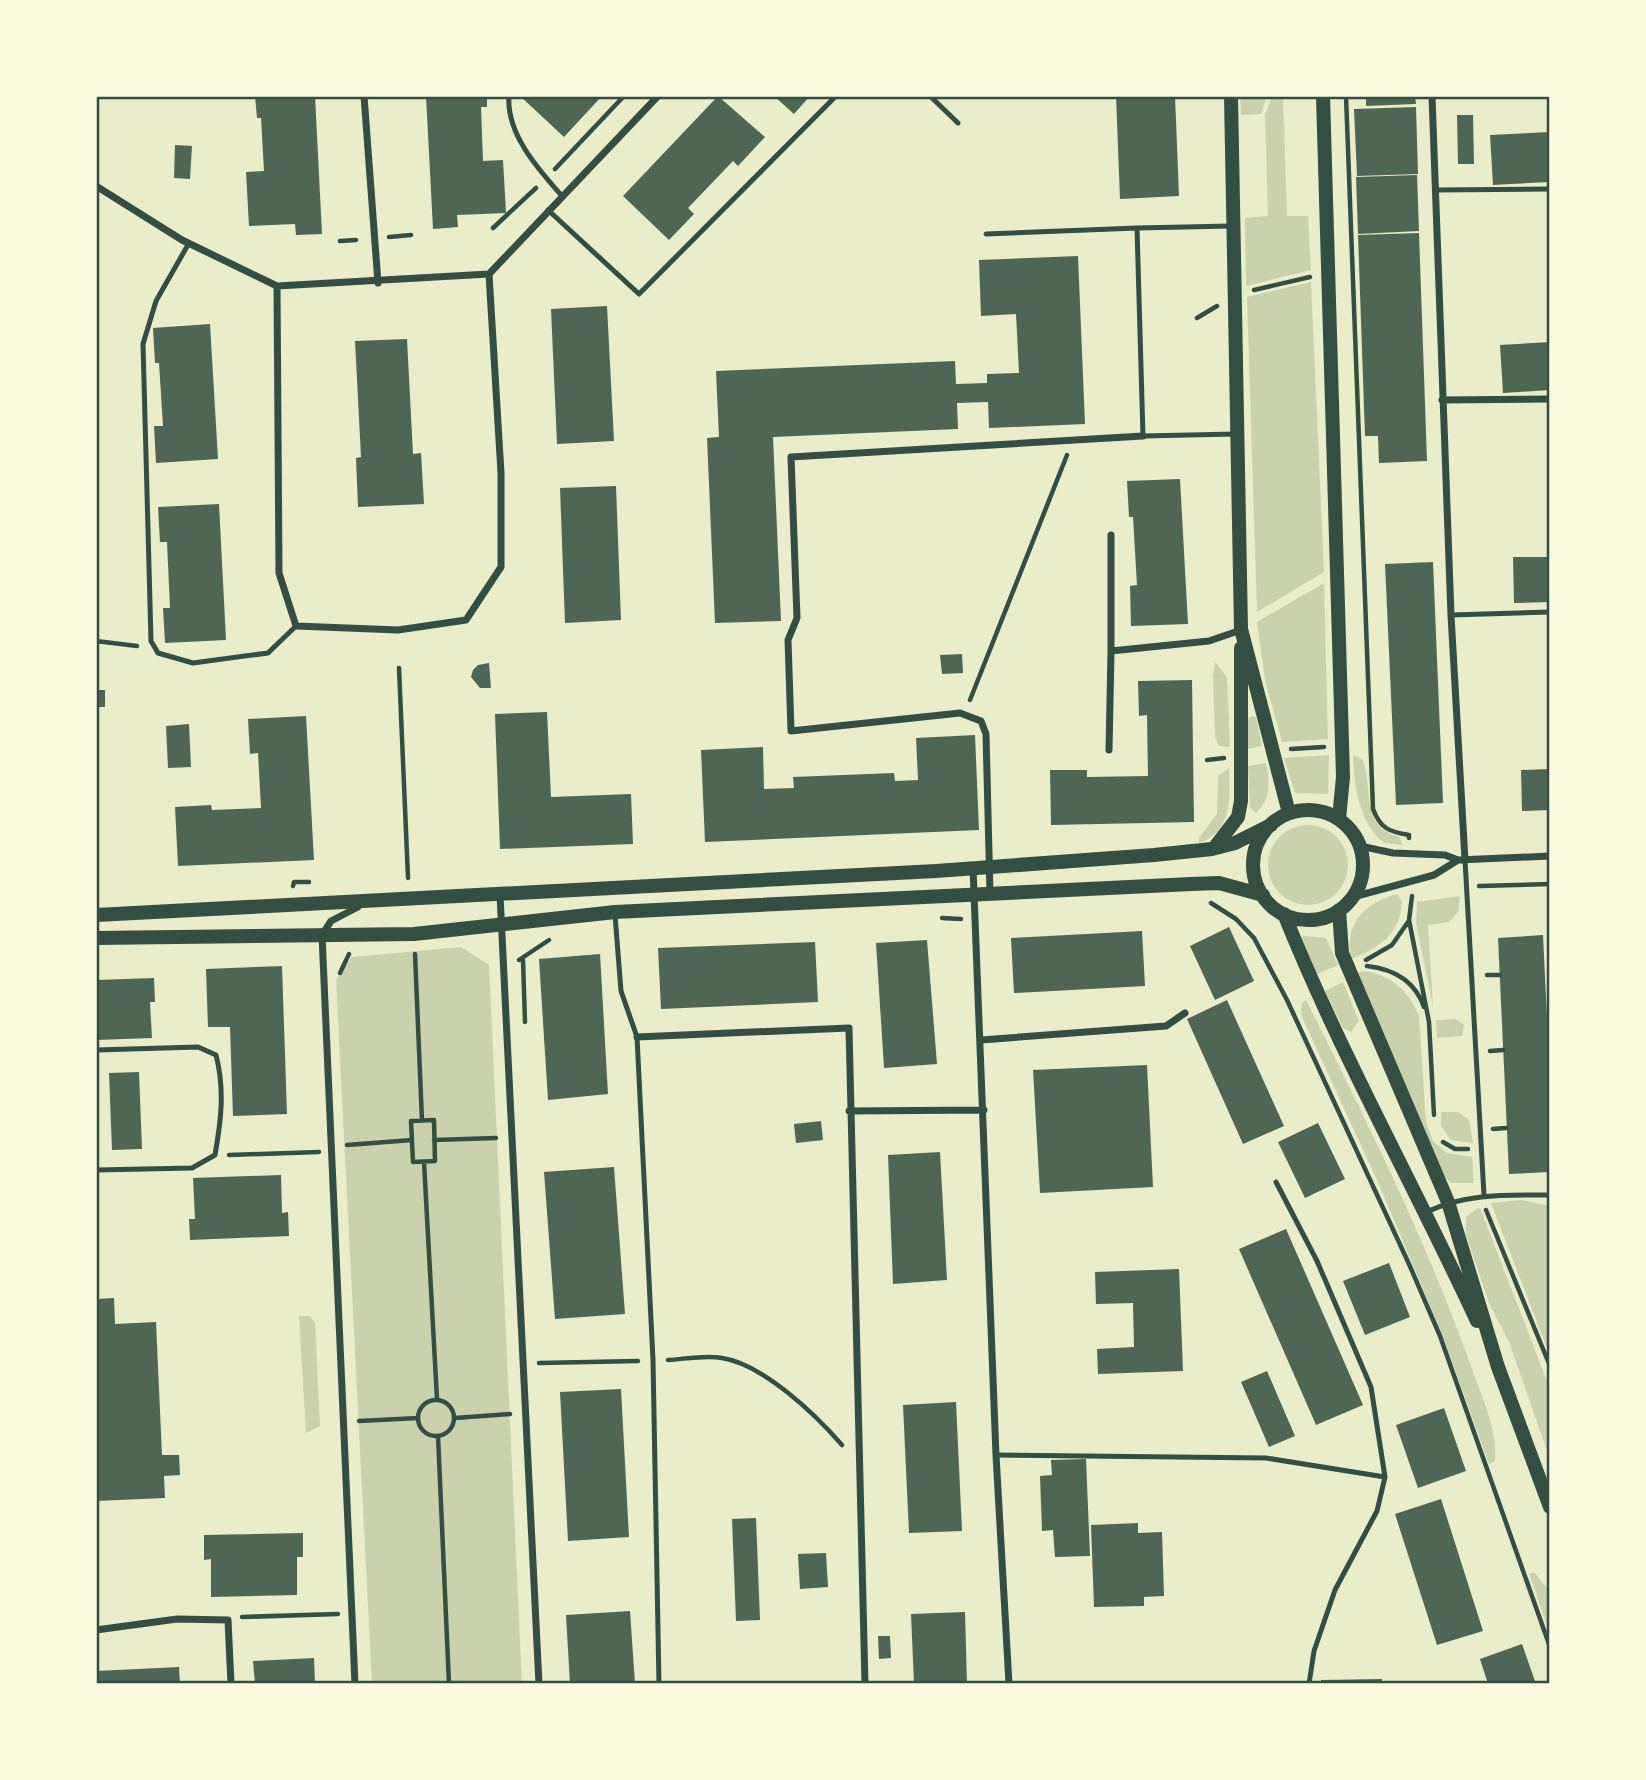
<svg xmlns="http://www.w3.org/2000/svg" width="1646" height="1780" viewBox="0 0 1646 1780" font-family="'Archivo Narrow',sans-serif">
	<rect width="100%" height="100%" fill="#e9edc9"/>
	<path fill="#cad2ad" d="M1240,96h27l-6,18 -20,1z
		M1272,96h11l4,120h21l3,54 -65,16 -1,-68 23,-2 -3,-101z
		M1311,282l13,290 -67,40 -10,-315z
		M1324,583l4,156 -46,3 -17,-62 -8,-58z
		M1215,662l12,15 3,70 -11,-1 -4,-9 -2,-61z
		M1251,716l5,1 6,29 -14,3v-30z
		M1329,755l-1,39 -33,-1 -11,-35z
		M1353,755l9,4c13,29 -4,66 37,78l4,8 -19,-2c-25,-20 -30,-57 -31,-88z
		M1266,763c4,18 5,37 -10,50l-6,-5 -2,-42z
		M1229,768c1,30 4,63 -30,75v-5l18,-24 1,-38z
		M1268 865a40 40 0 1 1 80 0a40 40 0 1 1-80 0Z
		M1393,895h5l4,7c-2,33 -23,46 -51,57 -7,-34 12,-54 42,-64z
		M1460,896l-2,16 -9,10 -21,3 5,82 -17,-84 1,-21z
		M1304,936l22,2 12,27 -21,9 -16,-37z
		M461,947l28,18 33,719h-150l-36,-704 16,-23z
		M1365,971c27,5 44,20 54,45l7,106 7,19 14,12 25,4 2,26h-22l-8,-6 -87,-204z
		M1343,982l16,39 -8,11 -8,-4 -18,-37z
		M1306,1000c60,119 122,244 166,369 10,30 26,61 23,92l-6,3 -47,-130 -65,-154 -76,-165 1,-12z
		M1456,1019l8,6 -2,11 -25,2 -1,-18z
		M1441,1112h17l11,8 4,23 -22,-3 -10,-14z
		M1521,1200l29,6v27l-3,1 3,122 -59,-153z
		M1478,1208l3,2 69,179v70l-41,-117 -20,-39 -23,-68v-18z
		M299,1316h10l6,6 5,104 -14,7z
		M1529,1573h6l15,19v43z"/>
	<path fill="#4f6655" d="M255,96h60l7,138 -26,1 -1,-11 -46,2 -3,-54 18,-1 -3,-53h-4z
		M426,96h61v11h-6l2,54 20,-1 3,53 -49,2 1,12 -25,2z
		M520,96h82l-38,41z
		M718,96l47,41 -27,29 -5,-5 -45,47 6,6 -25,26 -46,-44z
		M774,96h36l-16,18z
		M1116,96h59l4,100 -59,3z
		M1366,96h49l1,8 -50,2z
		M1416,107l2,67 -61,2 -3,-67z
		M1457,115h16l1,49h-16z
		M1550,132v50l-57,3 -3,-50z
		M175,145l17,1 -2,33 -16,-1z
		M1417,175l2,56 -61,3 -2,-57z
		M1419,233l8,228 -48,2 -1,-27h-13l-7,-201z
		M1078,256l7,168 -96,4 -1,-26 -31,1 1,26 -185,8 8,184 -66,2 -8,-185 12,-1 -3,-66 239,-10 1,23 31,-1v-9l32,-1 -3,-59 -35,2 -2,-56z
		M607,306l7,135 -57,3 -6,-135z
		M210,324l8,135 -62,4 -2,-37h9l-4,-63h-4l-2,-35z
		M407,339l6,115 8,-1 3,51 -66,3 -2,-49 5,-1 -6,-116z
		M1550,342v48l-47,3 -3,-48z
		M1180,479l8,145 -57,2 -1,-40 7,-1 -4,-68h-4l-2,-36z
		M616,486l5,134 -56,3 -5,-135z
		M219,504l7,136 -61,3 -2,-35h7l-3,-66h-7l-2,-35z
		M1513,557h37v45l-36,1z
		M1433,562l10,241 -47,2 -11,-241z
		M962,654l1,19 -21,1 -2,-19z
		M489,663l2,25h-11l-9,-11 2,-7 5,-5z
		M1192,680l2,142 -143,3 -1,-55h37v7l61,-1 -1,-61 -8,1 -1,-35z
		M96,690h9v17h-9z
		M547,712l4,85 80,-3 2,50 -133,5 -5,-135z
		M306,716l8,144 -136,6 -3,-59 36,-2 1,5 49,-2 -3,-55 -8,1 -2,-35z
		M189,724l2,43 -23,1 -2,-42z
		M975,735l4,95 -274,12 -4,-92 62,-3 1,42 30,-1 -1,-11 101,-4 1,8 23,-1 -2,-42z
		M1550,769v41l-28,1 -1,-41z
		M1229,927l25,54 -39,19 -25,-54z
		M1142,931l3,55 -131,7 -3,-55z
		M1543,935l7,144v93l-41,2 -11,-236z
		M927,940l10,124 -53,4 -8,-125z
		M815,942l3,60 -157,7 -3,-61z
		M600,954l8,140 -60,6 -9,-141z
		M282,966l5,148 -54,2 -3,-89h-22l-2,-58z
		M154,978l1,24h-5l2,36 -56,2v-60z
		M1227,1000l57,126 -41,18 -56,-125z
		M1147,1065l6,122 -113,6 -7,-123z
		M139,1072l3,77 -30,1 -3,-77z
		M821,1121l2,19 -27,3 -2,-19z
		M1318,1123l27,56 -40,19 -27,-56z
		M940,1152l7,128 -54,4 -5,-129z
		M614,1167l11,147 -70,5 -11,-147z
		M281,1175l1,38 6,-1 1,24 -99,4 -1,-21h6l-2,-41z
		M1286,1229l77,176 -47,20 -77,-176z
		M1389,1263l21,54 -45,18 -22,-54z
		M1179,1269l4,102 -85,3 -1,-25 37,-2 -1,-44 -37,1 -1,-32z
		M114,1298l1,26 41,-2 6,133h17l1,20 -16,1 1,22 -69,3v-202z
		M1267,1371l28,65 -26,11 -28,-65z
		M621,1389l8,148 -61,4 -8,-149z
		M956,1402l6,129 -53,2 -6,-128z
		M1444,1408l22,63 -48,17 -22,-63z
		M1086,1459l4,97 -35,1 -2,-27 -11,1 -2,-55 12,-1 -1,-15z
		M1441,1499l42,132 -46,14 -42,-131z
		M756,1518l4,102 -24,1 -4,-102z
		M1138,1523v10l24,-1 2,64 -20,1v9l-50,1 -3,-82z
		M303,1533v24h-6v38l-86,2v-38l-7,1v-25z
		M826,1553l2,34 -28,2 -2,-35z
		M630,1611l5,73h-65l-4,-69z
		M965,1612l2,72h-53l-3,-70z
		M878,1636h12l1,22 -12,1z
		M1522,1644l14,40h-48l-8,-25z
		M314,1658l1,26h-60l-2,-23z
		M179,1667l1,17h-84v-13z
		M1382,1679v5h-61v-4z"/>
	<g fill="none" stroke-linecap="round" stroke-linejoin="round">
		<path stroke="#344e41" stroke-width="4.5" d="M1346,96l27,713c7,19 16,23 36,26v3
			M555,169l69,-73
			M493,228l43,-40
			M389,237l22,-2
			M340,241l16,-1
			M1254,290l56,-13
			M1197,318l20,-12
			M96,641l41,5
			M399,668l9,210
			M970,700l97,-245
			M1291,749l33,-2
			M1207,760l17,-2
			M293,886l1,-4h15
			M1479,886l71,-2
			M1412,896l-3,24 20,102 5,93
			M1211,903l25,16 18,19 33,62 122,264 31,72 110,311
			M942,918l19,1
			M415,954l7,167
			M519,960l30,-20
			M523,960l2,62
			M1366,960l26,-15 16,-23
			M1367,966c26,3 48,15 57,41
			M340,973l9,-19
			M1487,975h13
			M1490,1051l13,-1
			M434,1120l1,41 -22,1 -2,-41z
			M1493,1129l13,-1
			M434,1140l62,-2
			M1443,1142l12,7h13
			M347,1145l65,-5
			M229,1155l90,-3
			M424,1162l13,237
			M1486,1210l64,156
			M668,1360c17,-1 37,-5 54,-2 41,6 94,57 120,87
			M539,1363l99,-2
			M418 1418a18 18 0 1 1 36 0a18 18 0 1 1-36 0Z
			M455,1418l55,-4
			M359,1421l59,-3
			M438,1436l11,248
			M242,1617l96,-3"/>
		<path stroke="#344e41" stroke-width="5" d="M509,96c-3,38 30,74 53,100
			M930,96l28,27
			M1436,190l114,-1
			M548,210l91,84 197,-198
			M1231,226l-94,2 6,208 93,-2
			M986,234l151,-6
			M189,243l-33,58 -13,43 8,297 7,12 35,10 75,-10 28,-27
			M1451,615l99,-3
			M1465,860l19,335
			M615,915l6,76 16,46 16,323 6,324
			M96,1050l102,-3 18,8c9,35 5,66 -1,100l-23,13 -96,2
			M1426,1212c41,-19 80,-17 124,-17
			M996,1455l270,3 119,19 -14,-90 -54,-126 -41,-79
			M1309,1684l5,-33 21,-61 42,-79 8,-34"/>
		<path stroke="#344e41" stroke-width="7" d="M364,96l14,187
			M1432,96l19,519 14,245
			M96,186l86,54 95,46 212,-12
			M489,274l169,-178
			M277,286l2,287 17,53 102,4 68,-10 35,-53v-94l-12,-199
			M1442,400l108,-1
			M1111,535v116
			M1109,750l2,-99 98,-10 32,-11
			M1360,846l33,7 52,2 13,5 92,-4
			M973,868l23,587 13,229
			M990,893l-4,-159 -5,-13 -21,-8 -169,18 -3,-91 9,-22 -6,-161 352,-21
			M500,895l39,789
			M1353,897l81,-22 24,-15
			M637,1037l212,-9 16,656
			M981,1040l185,-14 19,-13
			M849,1111l135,-1
			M96,1630l81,-11 51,1 3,64
			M355,1684l-33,-749 9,-14 27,-14"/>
		<path stroke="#344e41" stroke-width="14" d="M1231,96l10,533 48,184
			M1323,96l20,681 -4,42
			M1253 865a55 55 0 1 1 110 0a55 55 0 1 1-110 0Z
			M1215,847l23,-30 3,-16v-153
			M1339,910l3,43 106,249 50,165 52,140
			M1284,914c56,139 130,271 193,407
			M96,915l840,-44 218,-16 58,-6 23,-6 36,-18
			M96,938l318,-4 201,-22 576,-28 28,-1 44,12"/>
	</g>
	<rect width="1646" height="1780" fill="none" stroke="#fefae0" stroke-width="196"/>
	<rect x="98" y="98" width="1450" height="1584" fill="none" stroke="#344e41" stroke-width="2.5"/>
</svg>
